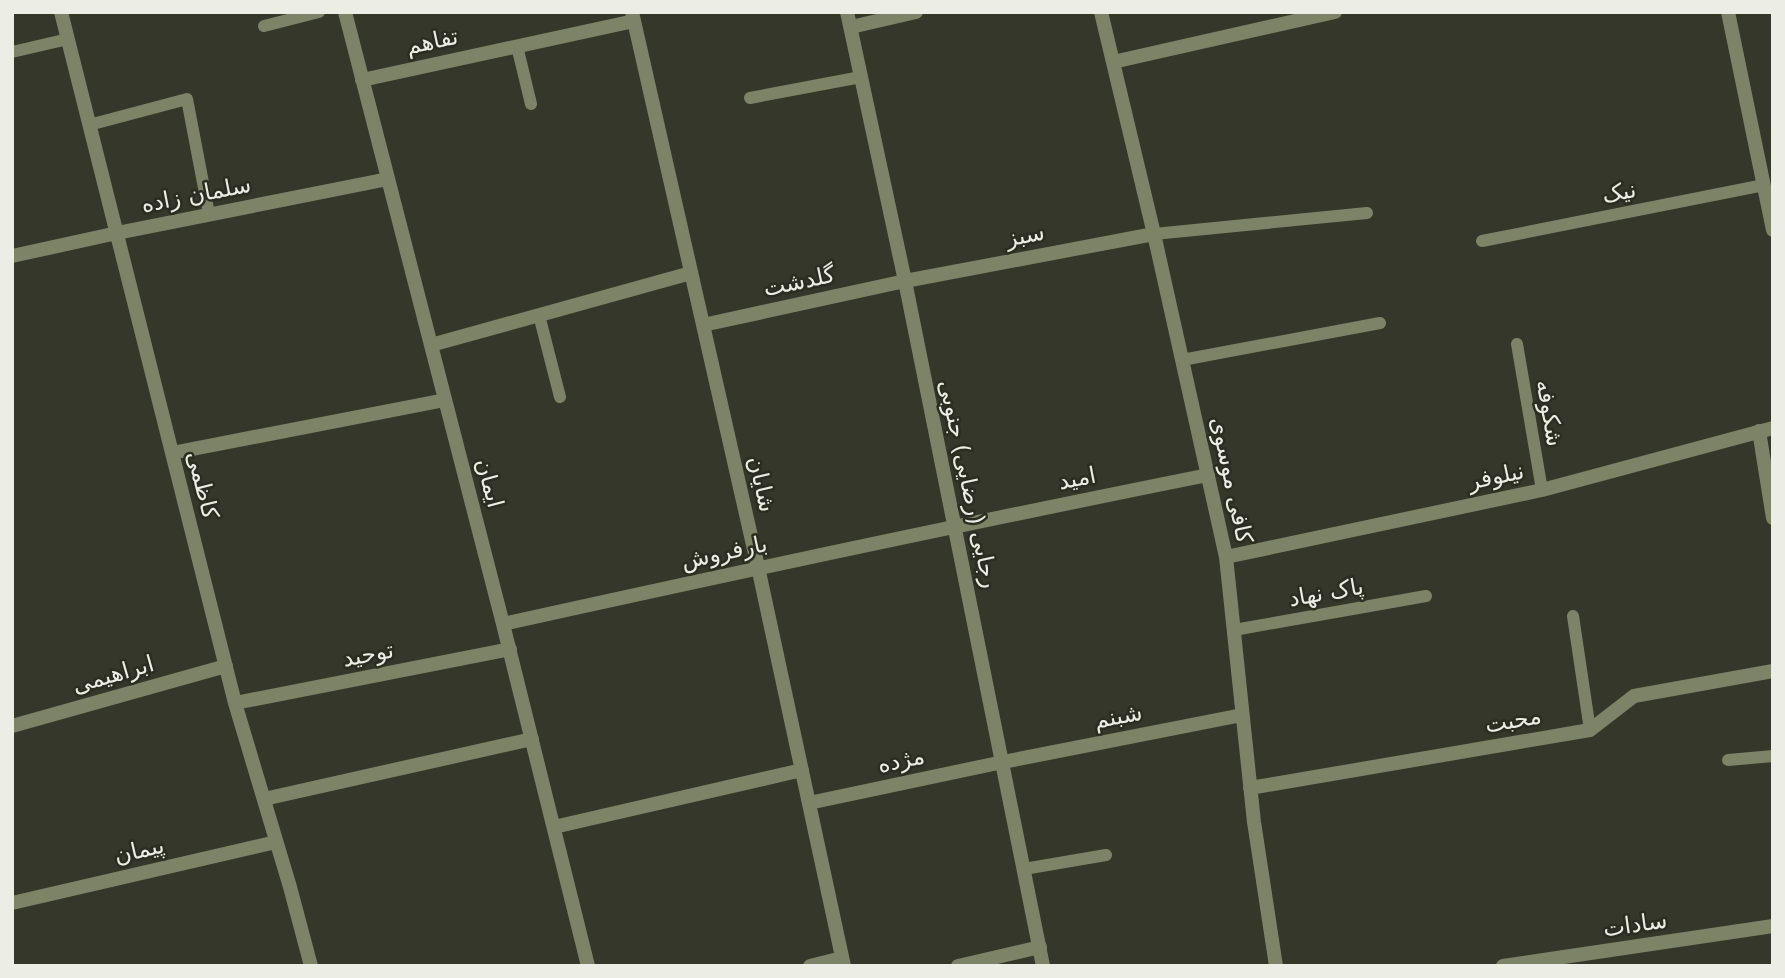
<svg xmlns="http://www.w3.org/2000/svg" width="1785" height="978" viewBox="0 0 1785 978" font-family="'DejaVu Sans',Vazirmatn,sans-serif">
	<rect width="100%" height="100%" fill="#34372a"/>
	<g fill="none" stroke-linecap="round" stroke-linejoin="round">
		<path stroke="#7d8367" stroke-width="12" d="M264,26l55,-14
			M517,46l14,58
			M12,52l56,-13
			M750,98l111,-21
			M89,125l98,-26 22,115
			M1154,234l213,-21
			M1482,241l282,-56
			M539,315l21,82
			M1517,344l25,146
			M1182,360l198,-37
			M1573,616l17,114
			M1234,630l192,-34
			M1728,760l45,-4
			M1024,869l82,-14"/>
		<path stroke="#7d8367" stroke-width="14" d="M61,12l174,691 55,184 21,79
			M345,12l158,612 85,342
			M632,12l126,555 86,399
			M1101,12l53,222 72,323 28,265 22,144
			M851,27l65,-15
			M1113,62l222,-50
			M362,80l272,-59
			M12,256l105,-23 271,-54
			M703,325l202,-44 249,-47
			M431,345l260,-72
			M1759,431l14,87
			M172,453l273,-53
			M1226,557l316,-67 231,-62
			M503,624c235,-52 470,-102 705,-149
			M235,703l275,-54
			M12,726l214,-60
			M1250,788l340,-58 44,-34 139,-25
			M264,799l268,-60
			M809,803l194,-41 239,-47
			M554,827l248,-57
			M12,903l264,-61
			M810,966l32,-8
			M958,966l82,-19
			M1503,966l270,-40"/>
		<path stroke="#7d8367" stroke-width="14" d="M847,12l58,269 138,685
			M1728,12l45,218"/>
	</g>
	<g text-anchor="middle" stroke-width="5" stroke-linejoin="round" paint-order="stroke">
		<g font-size="23" fill="#eceee5" stroke="#2a2d20">
			<text transform="translate(432 41) rotate(-12)" y="8">تفاهم</text>
			<text transform="translate(1619 192) rotate(-11)" y="8">نیک</text>
			<text transform="translate(196 194) rotate(-11)" y="8">سلمان زاده</text>
			<text transform="translate(1025 235) rotate(-11)" y="8">سبز</text>
			<text transform="translate(799 281) rotate(-12)" y="8">گلدشت</text>
			<text transform="translate(1550 413) rotate(80)" y="8">شکوفه</text>
			<text transform="translate(1496 476) rotate(-12)" y="8">نیلوفر</text>
			<text transform="translate(1077 478) rotate(-11)" y="8">امید</text>
			<text transform="translate(1232 480) rotate(78)" y="8">کافی موسوی</text>
			<text transform="translate(490 483) rotate(75)" y="8">ایمان</text>
			<text transform="translate(762 484) rotate(77)" y="8">شایان</text>
			<text transform="translate(969 484) rotate(78)" y="8">رجایی (رضایی) جنوبی</text>
			<text transform="translate(203 485) rotate(76)" y="8">کاظمی</text>
			<text transform="translate(724 552) rotate(-12)" y="8">بارفروش</text>
			<text transform="translate(1326 592) rotate(-10)" y="8">پاک نهاد</text>
			<text transform="translate(368 654) rotate(-11)" y="8">توحید</text>
			<text transform="translate(113 674) rotate(-16)" y="8">ابراهیمی</text>
			<text transform="translate(1118 716) rotate(-11)" y="8">شبنم</text>
			<text transform="translate(1513 720) rotate(-10)" y="8">محبت</text>
			<text transform="translate(901 760) rotate(-12)" y="8">مژده</text>
			<text transform="translate(139 850) rotate(-13)" y="8">پیمان</text>
			<text transform="translate(1635 924) rotate(-8)" y="8">سادات</text>
		</g>
	</g>
	<rect width="1785" height="978" fill="none" stroke="#eceee5" stroke-width="28"/>
</svg>
